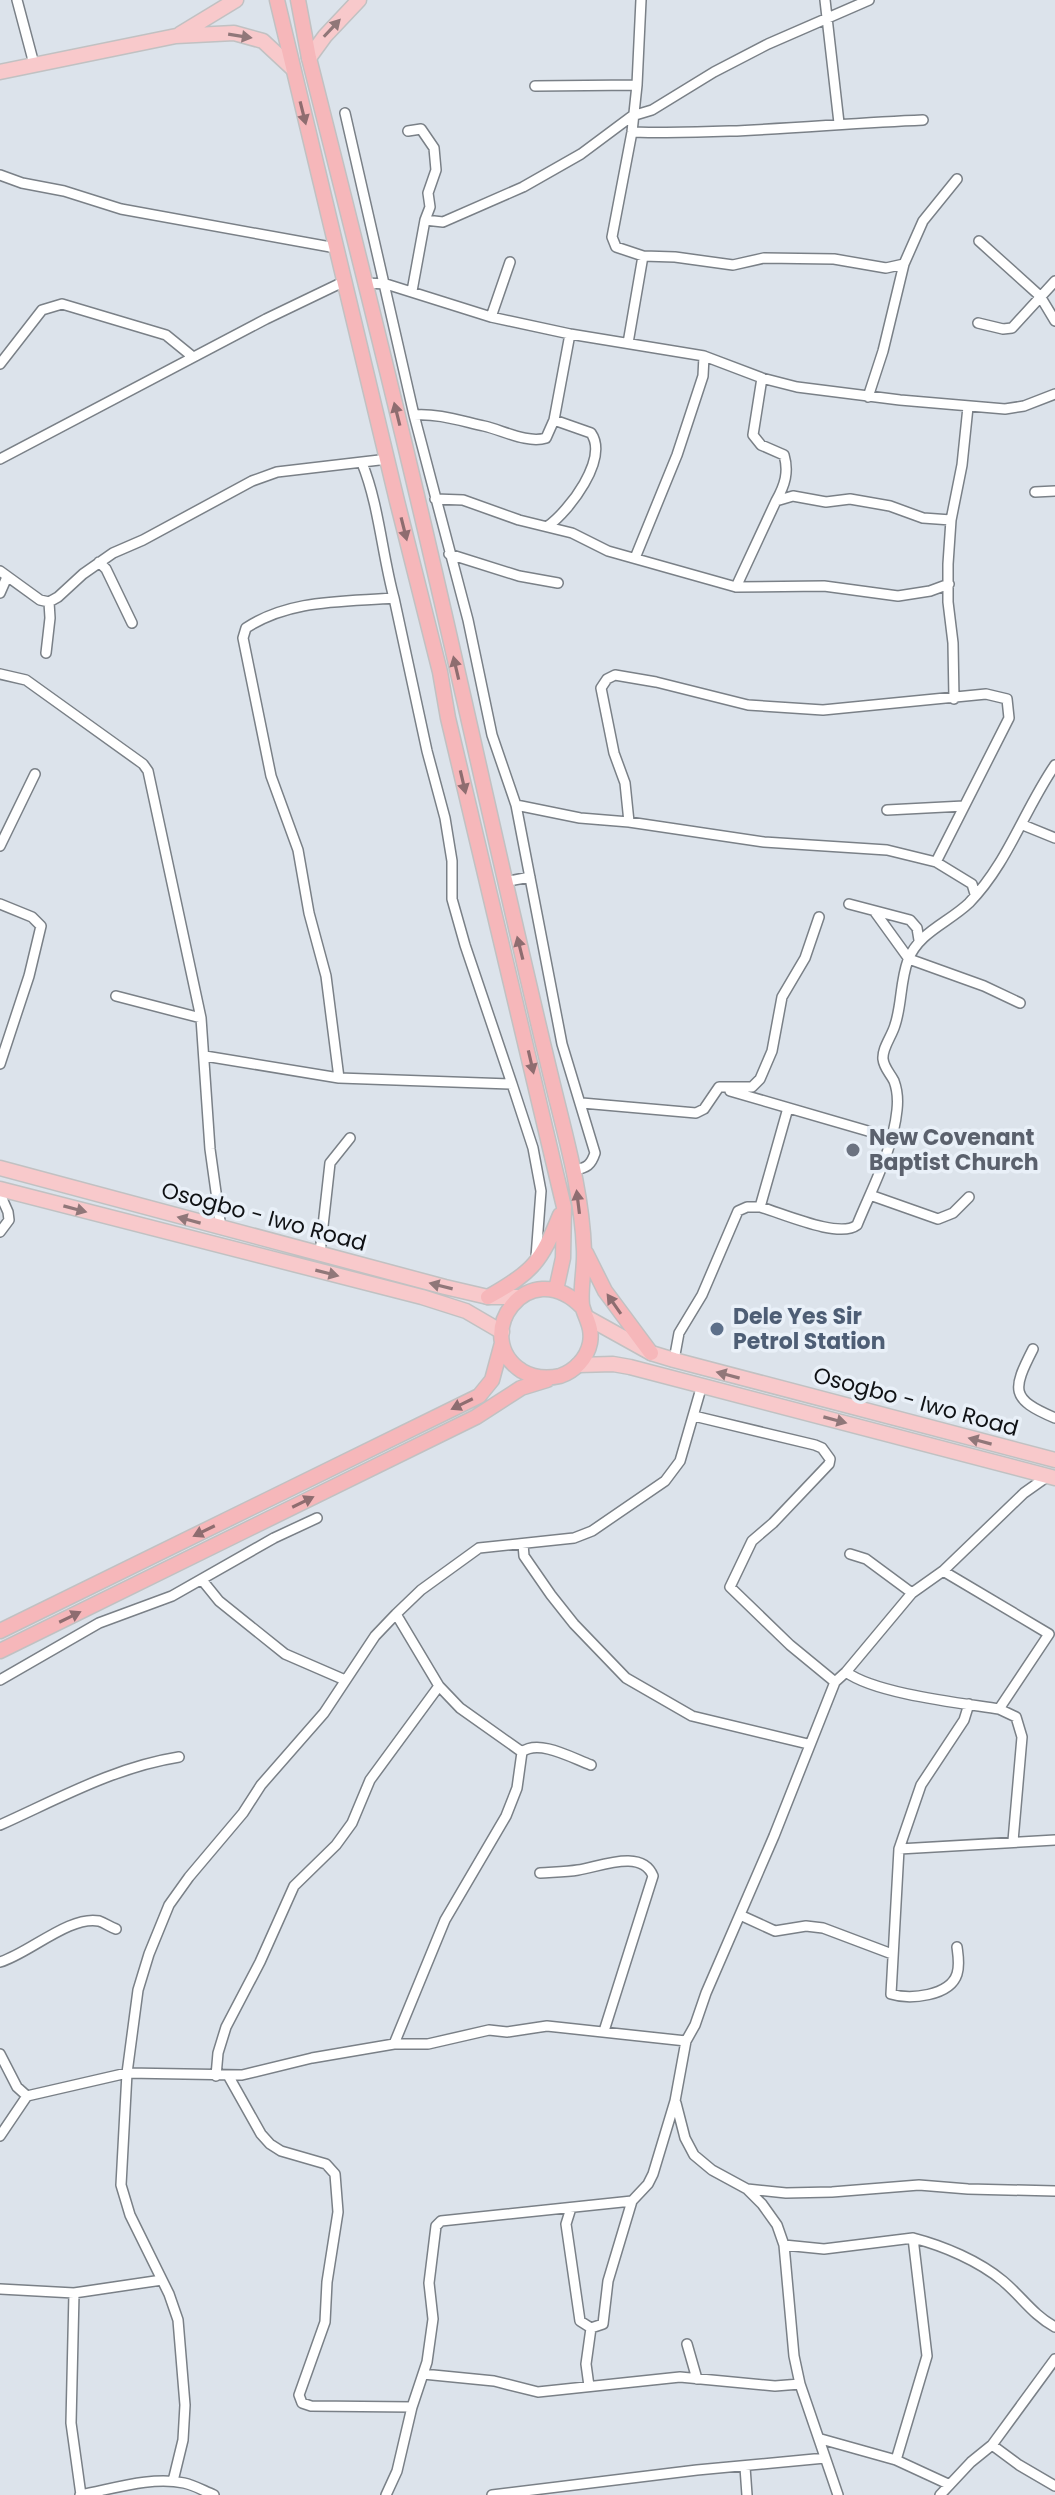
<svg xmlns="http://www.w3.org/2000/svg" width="1055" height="2495" viewBox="0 0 1055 2495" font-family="Poppins,sans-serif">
	<rect width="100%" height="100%" fill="#dce3eb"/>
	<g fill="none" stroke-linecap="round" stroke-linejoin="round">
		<g stroke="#7a8087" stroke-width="12">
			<path id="minor" d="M17,0l17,64
				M641,0l-4,85 -5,47 -20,105 4,10 27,9 32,1 58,8 31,-7 70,1 52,9 18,-4
				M825,0l14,123
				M535,86l102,-1
				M345,113l69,302 54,205 24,115 24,70 46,239 33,109c-4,12 -8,15 -21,17
				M408,131l13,-2 13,19 2,22 -8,23 2,14 -5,13 -13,71
				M632,132c98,3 194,-8 291,-12
				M0,175l22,8 42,8 57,18 215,39
				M425,220l18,2 80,-35 58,-33 51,-38 20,-6 62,-38 54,-28 101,-44
				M979,241l61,55 15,25
				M366,283l20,1 105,33 79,17 134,22 58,22 35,9 103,13 105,9 19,-3 31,-12
				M491,317l19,-55
				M978,323l25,6 9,-1 43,-47
				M628,343l15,-87
				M0,364l42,-54 20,-6 104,31 27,22
				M762,378l-9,57 8,10 23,10c5,17 1,30 -8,46l17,-5 33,6 24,-3 40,7 33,12 28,2
				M868,397l15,-46 21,-87 19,-43 34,-42
				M414,415c23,-2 47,6 70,11 18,4 44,18 62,12l8,-18 16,-86
				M0,459l266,-140 77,-37
				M1035,492l20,-1
				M435,499l28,1 56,20 53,13 36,18 128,36 88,-1 74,10 32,-5 19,-7
				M548,526c21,-15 61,-67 43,-93l-37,-13
				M449,554l70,22 39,7
				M635,558l42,-103 26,-79 1,-20
				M99,562l7,7 26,54
				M0,571l40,29 9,2 9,-5 25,-23 30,-21 30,-13 109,-59 25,-9 111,-13
				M736,587l40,-86
				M0,593l7,-16
				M394,598l33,153 18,67 7,43v38l13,46 47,139
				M46,653l4,-35 -1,-16
				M0,674l26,6 117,84 5,7 53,247 9,131 11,79
				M954,699l-1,-56 -5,-41v-38l3,-44 11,-55 6,-58
				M516,805l64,13 49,4 135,20 123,8 49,12 36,22 3,10
				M887,810l77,-4
				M629,822l-4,-39 -11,-30 -13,-65 6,-9 8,-4 41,7 92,23 75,5 163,-16 21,5 2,19 -73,144
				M1023,825l32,13
				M0,846l35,-72
				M504,882l26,-5
				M0,904l32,13 9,9 -12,50 -29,88
				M849,904l61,16 7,8 2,12
				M875,912l34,47 75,27 36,17
				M116,996l85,22
				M205,1056l134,22 173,6 21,64 8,43 -5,66
				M339,1078l-13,-102 -17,-63 -11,-63 -27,-74 -28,-138 3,-10c44,-29 97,-26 148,-30 -12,-44 -15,-93 -32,-135
				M730,1091l162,47
				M582,1103l114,10 8,-4 15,-22h33l8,-8 12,-28 10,-54 23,-39 14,-41
				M0,1194l8,18 1,8 -9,12
				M870,1195l68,24 15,-6 16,-16
				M760,1207l28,-99
				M320,1253l10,-90 20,-25
				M1033,1349c-21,41 -23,50 22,69
				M674,1360l5,-27 23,-38 36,-84 9,-4h13c22,6 79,32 97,18 15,-37 36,-75 40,-115 1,-9 0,-21 -3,-29 -4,-8 -10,-13 -11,-22 -1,-11 9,-23 12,-34 7,-21 5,-43 13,-65 11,-28 40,-37 61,-57 39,-40 55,-93 86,-138
				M694,1416l121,29 7,3 8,11 -1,5 -56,59 -21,18 -22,46 60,58 45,37
				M523,1544l1,12 27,39 23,29 52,54 66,38 116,28
				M850,1554l16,5 46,34
				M943,1571l106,63 -50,75
				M202,1580l17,21 66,53 60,26
				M396,1614l43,72 21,22 62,44
				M846,1672c30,22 115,31 153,37l17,8 6,20 -9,104
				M0,1680l99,-57 73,-27 102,-58 43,-20
				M522,1752c17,-13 50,6 69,13
				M0,1825c58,-26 115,-58 179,-68
				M899,1849l156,-9
				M540,1873c13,-1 26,-1 38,-3 21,-3 64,-22 75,6l-49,155
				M740,1915l35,16 31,-5 17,2 69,26
				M957,1947c1,8 3,18 0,27 -7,22 -47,26 -66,20l8,-145 22,-64 43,-65 5,-16
				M0,1962c28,-8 70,-47 99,-41 6,2 11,6 17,8
				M394,2044l51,-124 61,-104 11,-28 5,-36
				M0,2054l17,33 10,9 100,-23 115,2 70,-17 82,-14h34l61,-14 18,2 40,-6 139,15
				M216,2076l2,-23 8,-26 34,-65 34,-76 42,-41 16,-22 18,-43 69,-94
				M229,2077l32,57 9,10 11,7 45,13 9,10 3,38 -11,70 -2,40 -26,73 3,8 9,3 101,1
				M676,2103l9,35 9,17 18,15 35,19 15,15 15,21 7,20 10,111 6,28 38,111
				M0,2136l27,-40
				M747,2189l39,4 46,-1 87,-7 49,4 87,2
				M571,2208l-5,16 14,97 11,7
				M784,2245l40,4 89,-11c31,8 66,23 90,43 19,16 30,34 52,46
				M0,2289l74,4 88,-13
				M74,2293l-3,130 10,72
				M591,2328l12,-4 5,-43 24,-80
				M687,2344l10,35
				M423,2374l71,7 44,11 142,-15 95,9 25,-2
				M589,2386l-3,-22 5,-36
				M821,2439l75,21 52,24
				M992,2445l27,20 36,21
				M896,2460l31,-104 -14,-118
				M745,2467l2,28
				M173,2481l10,-41 2,-35 -7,-85 -9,-26 -39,-79 -9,-30 6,-112 11,-83 11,-36 20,-49 20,-28 54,-64 18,-28 63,-72 51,-77 21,-22 25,-24 58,-42 95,-10 18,-7 73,-50 15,-20 22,-76
				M80,2495c33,-6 71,-19 104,-12 10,2 20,8 30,12
				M386,2495l11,-24 15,-64 15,-45 6,-43 -4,-36 7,-57 5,-5 191,-20 16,-17 5,-10 22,-73 11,-60 9,-16 11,-32 68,-157 61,-154 11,-10 66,-79 31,-22 81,-78 24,-17
				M492,2495l205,-25 128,-12
				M940,2495l31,-33 21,-17 63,-86"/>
		</g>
		<g stroke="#c1c1c2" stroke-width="17">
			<path id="primary" d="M180,34l56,-34
				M309,58l16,-22 34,-36
				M0,72l176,-36 58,-3 29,8 29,27
				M0,1168l445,119 43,10h29
				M0,1189l422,108 44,14 36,21
				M588,1318l63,35 23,7 381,100
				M578,1365l35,-1 17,3 425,111"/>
		</g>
		<g stroke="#c1c1c2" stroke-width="17">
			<path id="trunk" d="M277,0l120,501 43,171 8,46 116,489 -1,51 -7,32
				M298,0l11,58c34,135 68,269 100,404 50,208 94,418 145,627 13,53 28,106 30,161 1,18 -4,38 -2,55 3,13 11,22 8,38 -3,15 -15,28 -30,33 -13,3 -26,2 -38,-5 -53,-34 6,-119 60,-64
				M586,1253l19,38 46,62
				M488,1297c45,-25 53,-35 72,-82
				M0,1631l479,-235 13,-16 10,-37
				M0,1651l476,-234 45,-29 26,-8"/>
		</g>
		<use href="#minor" stroke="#fff" stroke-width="9"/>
		<use href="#primary" stroke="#f8c9cb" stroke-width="14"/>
		<use href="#trunk" stroke="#f6b7ba" stroke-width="14"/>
	</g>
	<defs><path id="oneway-solid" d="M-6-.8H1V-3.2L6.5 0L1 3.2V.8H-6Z" transform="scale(2)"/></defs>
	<g fill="#907779">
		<use href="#oneway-solid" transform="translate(332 28) rotate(-47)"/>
		<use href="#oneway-solid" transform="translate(240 36) rotate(9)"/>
		<use href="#oneway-solid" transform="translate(75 1209) rotate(15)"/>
		<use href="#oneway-solid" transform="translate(189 1220) rotate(-165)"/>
		<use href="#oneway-solid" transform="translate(327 1273) rotate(14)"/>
		<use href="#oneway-solid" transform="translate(441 1286) rotate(-166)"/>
		<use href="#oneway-solid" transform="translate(728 1375) rotate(-165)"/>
		<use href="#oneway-solid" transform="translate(835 1420) rotate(15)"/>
		<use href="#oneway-solid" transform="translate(980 1441) rotate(-165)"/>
	</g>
	<g fill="#8e6d70">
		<use href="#oneway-solid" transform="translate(303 113) rotate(76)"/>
		<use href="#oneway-solid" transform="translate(397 414) rotate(-104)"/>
		<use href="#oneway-solid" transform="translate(404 529) rotate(76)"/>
		<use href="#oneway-solid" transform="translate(456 668) rotate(-103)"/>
		<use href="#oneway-solid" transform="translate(463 782) rotate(77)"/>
		<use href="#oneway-solid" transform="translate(520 948) rotate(-104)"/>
		<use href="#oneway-solid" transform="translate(531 1062) rotate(77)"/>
		<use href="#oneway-solid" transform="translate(578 1202) rotate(-97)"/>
		<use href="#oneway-solid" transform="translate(614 1304) rotate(-125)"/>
		<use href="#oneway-solid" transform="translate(462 1404) rotate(154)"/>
		<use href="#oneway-solid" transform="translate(303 1502) rotate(-26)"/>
		<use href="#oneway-solid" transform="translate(204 1531) rotate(154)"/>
		<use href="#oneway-solid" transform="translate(70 1617) rotate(-26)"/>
	</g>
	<circle fill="#6b7280" stroke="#e9f0f8" stroke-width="3" cx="853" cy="1150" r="8"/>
	<circle fill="#5c6f8a" stroke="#e9f0f8" stroke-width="3" cx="717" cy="1329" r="8"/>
	<g text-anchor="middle" stroke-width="7" stroke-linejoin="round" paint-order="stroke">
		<g font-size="22" font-weight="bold" fill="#5b616d" stroke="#e9f0f8" text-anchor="start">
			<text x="869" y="1145">New Covenant<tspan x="869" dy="25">Baptist Church</tspan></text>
		</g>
		<g font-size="22" fill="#101215" stroke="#e9f0f8">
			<text transform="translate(264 1216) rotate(15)" y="8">Osogbo - Iwo Road</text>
			<text transform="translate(916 1401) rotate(15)" y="8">Osogbo - Iwo Road</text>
		</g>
		<g font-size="22" font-weight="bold" fill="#4e5e75" stroke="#e9f0f8" text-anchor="start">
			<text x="733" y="1324">Dele Yes Sir<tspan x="733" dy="25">Petrol Station</tspan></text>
		</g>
	</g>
</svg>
